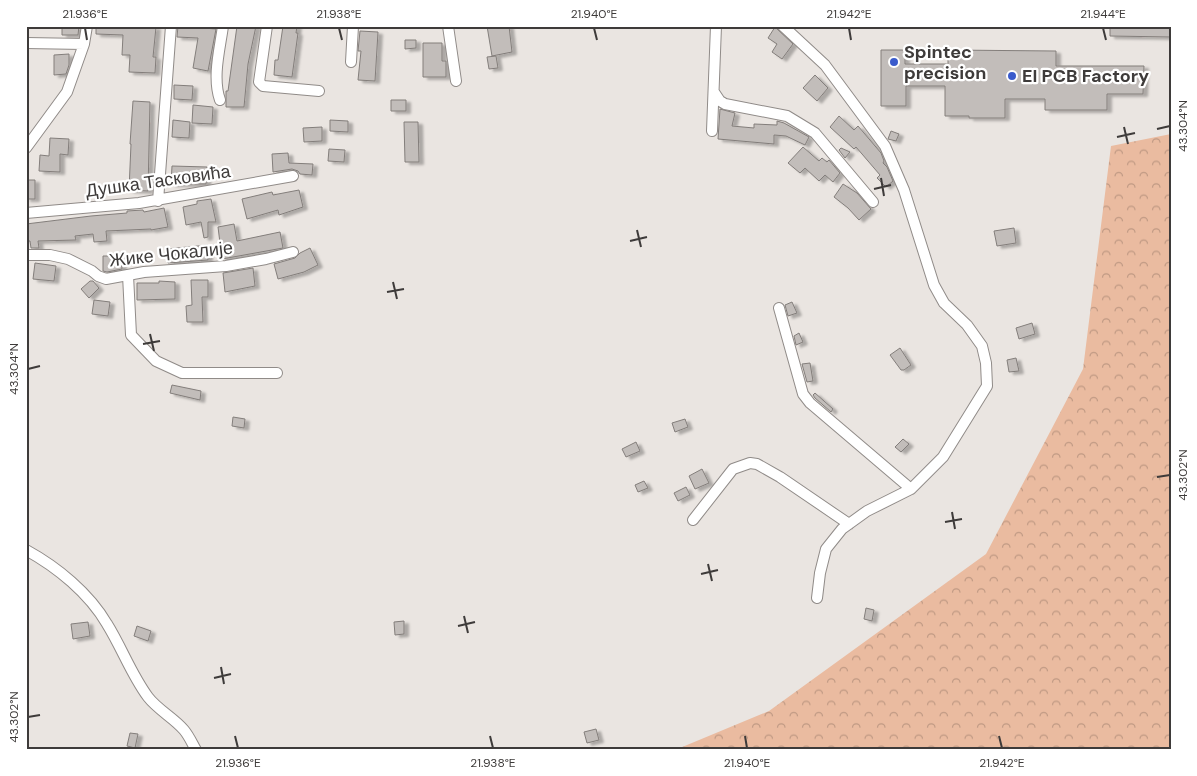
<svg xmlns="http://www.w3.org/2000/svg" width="1197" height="776" viewBox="0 0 1197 776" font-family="'DM Sans',sans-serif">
	<defs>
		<pattern id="forest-crowns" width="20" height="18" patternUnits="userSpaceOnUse" patternTransform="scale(1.25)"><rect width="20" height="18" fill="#eabba0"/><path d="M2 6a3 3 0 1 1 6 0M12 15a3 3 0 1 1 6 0" fill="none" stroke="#bf9983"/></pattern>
		<filter id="shadow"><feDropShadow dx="4.5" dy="2.5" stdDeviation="1" flood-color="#0004"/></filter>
	</defs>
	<rect width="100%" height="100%" fill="#eae5e1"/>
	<path fill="url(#forest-crowns)" d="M1171,134v616h-496l94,-39 217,-157 97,-185 28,-223z"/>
	<path fill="#c2bdba" stroke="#837e7b" filter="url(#shadow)" d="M62,26h17l-1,9h-16z
		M96,26l60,1 -3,30h3l-1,16 -26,-1 1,-17h-8l1,-20 -27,-1z
		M178,26l38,3 -8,42 -15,-3 5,-30 -21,-1z
		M237,26h19l-8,38 -4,43h-18v-16h2z
		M283,26h14l-1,7h2l-6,44 -18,-2 1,-15h3z
		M487,26h22l3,26 -20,4z
		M1110,26h61v11l-61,-1z
		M775,27l18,17 -11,15 -10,-7 5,-8 -9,-6z
		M360,31l18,1 -3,49 -17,-1 3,-29h-3z
		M405,40h11v8l-11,1z
		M423,43h19v18h4v16h-23z
		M881,50h24v14h43v-14l108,1v15h88l-1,28h-36v16h-62v-11h-40v19h-36v-2h-24v-30h-39v20h-25z
		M69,54v11l-3,9 -12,1v-20z
		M496,56l2,12 -9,1 -2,-12z
		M815,75l13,13 -11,13 -14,-13z
		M174,85l19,1 -1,14 -18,-1z
		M391,100h15v11h-15z
		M133,101l17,1 -2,89 -19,-1 2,-46h-1z
		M193,105l20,2 -1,17 -20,-1z
		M720,109l15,4 -3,13 22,2v-4l23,1v-4l7,2 25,14 -4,8 -19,-9 -12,-1v9l-56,-5z
		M839,116l15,14 4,-4 23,27 3,8 -1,2 4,4 6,14 -7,6 -9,-9 3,-3 -24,-28 -2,2 -24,-22z
		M173,120l17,2 -1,16 -17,-1z
		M330,120l18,1v11l-18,-1z
		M404,122h14l1,40h-14z
		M322,127v14l-18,1 -1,-14z
		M891,131l8,3 -3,7 -8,-2z
		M50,138l19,1 -1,16 -8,-1v18l-21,-1 1,-16 9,1z
		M803,147l16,14 3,-3 5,4 2,-2 11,13 -7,9 -8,-7 -6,6 -14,-13 -5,5 -12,-10z
		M841,148l9,4 -5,6 -6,-8z
		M329,149l16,1 -1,12 -16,-1z
		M288,153l1,10 24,1 -1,11 -12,-1 -2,-3 -6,-2 -19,3 -1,-18z
		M172,166l35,1 -1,17h-35z
		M26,180h9v19h-9z
		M843,184l14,9 14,16 -12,11 -11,-12 -14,-11z
		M299,190l4,17 -24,8 -1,-5 -31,9 -5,-20 30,-7 1,3z
		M211,199l5,23h-8v15l-4,1 -3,-16 -15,3 -3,-18 14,-3v-3z
		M164,208l4,19 -17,3v-1l-45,2 1,10 -13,1 -1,-8 -18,2 1,4 -38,1 1,7h-8l-1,-7h-4v-17l65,-8 36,-3v-2l16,-1 1,2z
		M234,224l3,17 43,-9 3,16 -61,11 -4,-32z
		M1014,228l2,15 -19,3 -3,-15z
		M208,245v15l-40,3 -1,-14z
		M310,248l8,17 -14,7 -26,7 -4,-15 21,-6 5,-5z
		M103,256h18l1,13 -15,3 -4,-1z
		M35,263l21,3 -2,15 -21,-2z
		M253,268l2,18 -30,6 -2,-19z
		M191,280h17v17h-6l1,25h-16l-1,-16 6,-1z
		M90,281h3l6,7 -10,10 -8,-9z
		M159,281l16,1v17l-38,1v-17h22z
		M94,300l16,2 -2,14 -16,-2z
		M792,302l5,11 -9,3 -3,-11z
		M1032,323l3,11 -16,5 -3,-11z
		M799,333l4,9 -7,3 -2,-9z
		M900,348l11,17 -7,5h-3l-11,-15z
		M1016,358l3,13 -10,1 -2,-12z
		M810,363l3,18 -6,1 -5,-18z
		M172,385l29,6 -1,9 -30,-7z
		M815,393l18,16 -2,3 -16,-14 -2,-3z
		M233,417l12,2 -1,9 -12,-2z
		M685,419l3,8 -13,5 -3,-9z
		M903,439l6,5 -8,8 -6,-5z
		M636,442l4,9 -14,6 -4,-8z
		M702,469l7,14 -14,6 -6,-13z
		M644,481l4,7 -10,4 -3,-7z
		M686,487l4,8 -12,6 -4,-8z
		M866,608l8,2 -2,11 -8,-2z
		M404,621v13l-9,1 -1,-13z
		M88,622l2,14 -17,3 -2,-15z
		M137,626l14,5 -3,10 -14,-5z
		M596,729l3,11 -12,3 -3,-11z
		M130,733l8,1 -3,14 -8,-2z"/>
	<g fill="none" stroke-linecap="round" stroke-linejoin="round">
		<g stroke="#908b88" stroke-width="12">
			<path id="minor" d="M267,26l-8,56 4,4 56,5
				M448,26l8,55
				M783,26l42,39 60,81 19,44 30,95 10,18 23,22 15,21 4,17 1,23 -44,71 -32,32 -44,22 -25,18 -16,20 -6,24 -3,25
				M26,43l58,1
				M351,62l2,-36
				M714,92l6,9 5,3 62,12 28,17 58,69
				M220,100c-8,-23 0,-51 3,-74
				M712,131l4,-105
				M26,148l41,-56 17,-48 3,-18
				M158,201l13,-175
				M26,213l113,-10 154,-27
				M26,255h24l18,4 24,12 6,5 8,3 38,-7 82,-6 40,-7 27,-7
				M128,275l3,60 25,26 26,12h95
				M779,308l24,86 7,9 101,86
				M693,520l40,-51 17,-6 7,1 23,13 69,47
				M26,550c31,17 63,43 81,74 15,24 24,50 41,73 10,13 26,21 36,33 5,6 8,13 12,20"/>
		</g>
		<use href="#minor" stroke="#fff" stroke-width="10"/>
	</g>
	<path fill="none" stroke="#3e3b3a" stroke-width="2" d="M85,28l2,12M339,28l3,12M594,28l3,12M849,28l2,12M1103,28l3,12M1124,127l4,17M1157,129l13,-3M1117,137l18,-4M881,178l3,18M874,189l17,-4M637,230l4,17M630,241l17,-4M393,282l4,17M387,292l17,-3M150,334l4,17M143,344l17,-3M28,369l12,-3M1157,477l13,-2M952,512l3,17M945,522l17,-3M708,564l4,17M701,574l17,-4M464,616l4,17M458,626l17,-4M221,667l3,17M214,678l17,-4M28,717l12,-2M235,736l3,12M490,736l3,12M745,736l2,12M999,736l3,12"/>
	<g fill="#3a5bcc" stroke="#fff" stroke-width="2">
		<circle cx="894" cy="62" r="5"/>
		<circle cx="1012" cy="76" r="5"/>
	</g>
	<g text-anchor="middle" stroke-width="4.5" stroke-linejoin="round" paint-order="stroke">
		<g font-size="18" font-weight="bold" fill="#3e3b3a" stroke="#fff" text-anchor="start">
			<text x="904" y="58">Spintec<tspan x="904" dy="21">precision</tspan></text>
			<text x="1022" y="82">EI PCB Factory</text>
		</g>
		<g font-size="18" fill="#3e3b3a" stroke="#fff">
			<text transform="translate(158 181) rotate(-8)" y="6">Душка Тасковића</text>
			<text transform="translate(171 254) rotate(-6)" y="6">Жике Чокалије</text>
		</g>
	</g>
	<rect width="1197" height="776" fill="none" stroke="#ffffff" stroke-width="55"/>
	<rect x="28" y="28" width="1142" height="720" fill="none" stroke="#3e3b3a" stroke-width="2"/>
	<g font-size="12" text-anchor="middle" fill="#3e3b3a">
		<text x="85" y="18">21.936°E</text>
		<text x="339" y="18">21.938°E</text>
		<text x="594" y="18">21.940°E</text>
		<text x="849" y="18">21.942°E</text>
		<text x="1103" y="18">21.944°E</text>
		<text transform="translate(1183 126) rotate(-90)" y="4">43.304°N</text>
		<text transform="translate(14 369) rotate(-90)" y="4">43.304°N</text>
		<text transform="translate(1183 475) rotate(-90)" y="4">43.302°N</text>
		<text transform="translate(14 717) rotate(-90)" y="4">43.302°N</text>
		<text x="238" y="767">21.936°E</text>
		<text x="493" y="767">21.938°E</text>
		<text x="747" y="767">21.940°E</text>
		<text x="1002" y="767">21.942°E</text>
	</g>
</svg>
